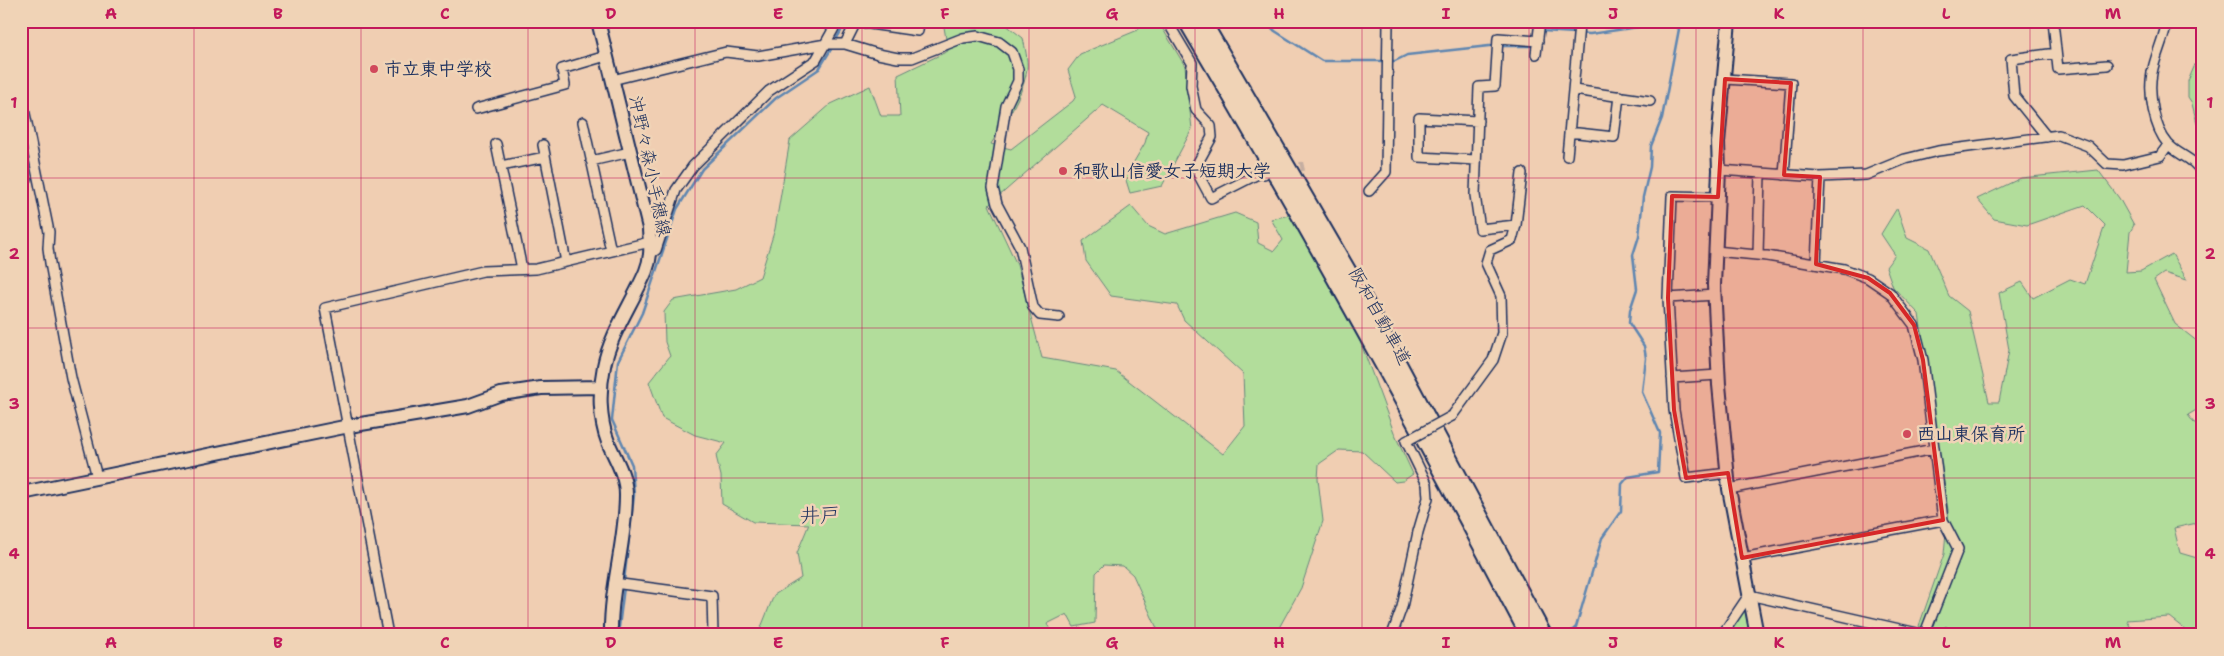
<svg xmlns="http://www.w3.org/2000/svg" width="2224" height="656" viewBox="0 0 2224 656" font-family="'Shantell Sans','Klee One',sans-serif">
	<rect width="100%" height="100%" fill="#f0ceb2"/>
	<filter id="ink" filterUnits="userSpaceOnUse"><feTurbulence type="fractalNoise" baseFrequency=".02" numOctaves="2"/><feDisplacementMap in="SourceGraphic" scale="10" xChannelSelector="R" yChannelSelector="G"/><feConvolveMatrix kernelMatrix="1 2 1 2 8 2 1 2 1" color-interpolation-filters="sRGB"/></filter>
	<g filter="url(#ink)">
		<path fill="#b2dd9b" stroke="#66867c" d="M943,21h58l22,17c2,10 5,21 4,31 -4,28 -22,52 -36,75l20,5 62,-48 3,-5 -8,-26 12,-16 58,-24 4,-9h16l27,45 7,63 -30,57 -32,7 -5,-16 20,-34 3,-11 -45,-27 -114,100 28,60 25,93 74,13 107,83 22,-28 -2,-52 -59,-54 -7,-15 -66,-9 -25,-35 -3,-20 48,-35 17,20 17,8 70,-21 21,9 2,21 16,8 9,-11 -12,-21 19,-4 70,126 35,94 18,39 -10,7 -8,1 -33,-31 -23,-1 -20,14 -1,15 5,42 -22,67 -26,47h-115l-27,-60 -10,-9 -19,-1 -8,8 -1,50 -21,4 -7,-13 -20,10 6,11h-295l16,-40 27,-17 -4,-25 12,-29 -56,-2 -31,-18 -1,-28 -5,-20 10,-13 -31,-8 -33,-17 -13,-36 21,-26 -5,-14 -1,-30 9,-12 63,-11 24,-12 15,-48 15,-89 41,-36 39,-18 11,30h19l-2,-41 50,-24z
			M2203,46v83l-6,-6 -5,-19 -4,-6v-17z
			M2098,170l21,28 15,27 -4,7 -4,40 15,-1 31,-17 15,26 -23,-7 -10,7 21,44 28,22v60l-15,9 6,8 9,-1v91l-6,10 -23,5 6,25 17,5 6,11v66h-11l-23,-18 -42,3 7,15h-180l-8,-9 -10,9h-6l-11,-9 25,-72 4,-44 -29,-196 -26,-27 -7,-20 9,-12 -14,-21 16,-26 10,30 22,11 20,47 19,15 21,91h10l10,-52 -10,-57 23,-11 11,16 37,-19 15,5 20,-59 -20,-20 -58,20 -33,-6 -17,-20 44,-21z
			M1745,608l4,27h-21z"/>
		<g fill="none" stroke-linecap="round" stroke-linejoin="round">
			<path stroke="#5e86b1" stroke-width="2.5" d="M1265,21l10,10 47,30h73l12,-6 82,-9h41l3,-3
				M1541,33l2,-2 47,3 62,-9h23l4,4 -17,89 -11,28 -1,21 -7,30 -4,39 -6,19 4,34 -7,21 -1,13 15,23 2,12 -4,34 18,41 -2,39 -30,5 -6,7 -1,27 -19,27 -26,89 -8,8
				M835,41l12,-20
				M624,581l10,-86 -2,-30 -20,-45 6,-59 24,-48 35,-104 25,-40 74,-71 43,-29 14,-23
				M618,635l6,-48"/>
			<path stroke="#c5aea1" stroke-width="9" stroke-dasharray="9 4.5" stroke-linecap="butt" d="M1287,170l17,-4"/>
			<g stroke="#1b2f5e" stroke-width="12">
				<path id="street" d="M1167,21l25,42 -1,23 5,24 15,16 1,11 -16,29 2,8 13,24 47,-24h6
					M1540,21l39,4 -12,131
					M2053,21l5,48 49,-4
					M2167,21c-3,18 -12,35 -15,52 -4,20 2,55 16,71 11,12 25,13 35,30
					M845,44l11,-22 62,9 1,-10
					M1536,54l4,-33
					M1725,79l66,4 -7,92
					M612,80l114,-28 32,4 68,-12h19l33,10 20,4h14l51,-20 15,-2 21,6 13,10 6,17v12l-12,25 -13,82 4,16 23,43 13,60 7,8 19,2
					M1574,90l76,11
					M21,94l28,138 -1,16 2,15 21,115 26,99
					M476,109l89,-24 -3,-16 44,-13
					M583,122l28,129
					M1569,132l45,5 5,-41
					M2047,137l-33,-41 -3,-37 45,-6
					M496,144l26,125
					M543,145l23,117
					M1476,160l-57,-3v-39l59,3
					M591,161l39,-9
					M501,166l44,-9
					M1719,170l101,7 46,-2 39,-16 33,-8 121,-16 29,11 19,18 16,1 37,-9 8,-11
					M1369,191l17,-19 2,-151
					M1718,197l-46,-1 -4,102 6,112 12,68 42,-5
					M1516,225l-36,4 -5,-34 4,-108 16,-1 3,-48 40,3
					M1715,251l52,5 77,13 24,9 22,15 24,32 9,35 20,160 15,29 -33,84
					M650,254l6,-4 20,-60 17,-24 76,-75 47,-31 22,-39
					M1758,255l2,-82
					M1816,264l4,-87
					M1668,298l47,-3
					M1672,378l46,-3
					M1452,416l41,-56 9,-27 -1,-37 -15,-33 4,-13 22,-10 4,-15 6,-52
					M1729,489l205,-40
					M1742,558l201,-38
					M614,583l98,13 1,39
					M1757,632l12,3
					M388,635l-63,-327 158,-37 53,-2 114,-27
					M1392,635l10,-28 16,-75 10,-34 -1,-14 -21,-43 4,-2
					M1722,635l27,-40 177,40"/>
			</g>
			<g stroke="#1b2f5e" stroke-width="16">
				<path id="secondary" d="M598,21l51,207c0,8 2,18 1,26 -1,13 -7,24 -13,36 -12,24 -28,50 -33,76 -5,24 -5,53 4,76 7,17 18,33 18,53 0,47 -16,92 -15,140
					M1729,21l-11,122 1,27 -5,115 5,100 10,104 28,146
					M27,492l322,-66 119,-20 33,-12 40,-6 60,-1"/>
			</g>
			<g stroke="#1b2f5e" stroke-width="20">
				<path id="highway" d="M1187,21c120,202 233,406 342,614
					M1202,21l157,270 184,344"/>
			</g>
			<use href="#street" stroke="#f0d3b6" stroke-width="9"/>
			<use href="#secondary" stroke="#f0d3b6" stroke-width="12"/>
			<use href="#highway" stroke="#f0d3b6" stroke-width="16"/>
			<g stroke="#1b2f5e" stroke-width="12" stroke-linecap="butt">
				<path id="street-bridge" d="M1410,439l42,-23"/>
			</g>
			<use href="#street-bridge" stroke="#f0d3b6" stroke-width="9"/>
		</g>
	</g>
	<path fill="#d62828" fill-opacity="0.2" stroke="#d62828" stroke-width="4" stroke-linejoin="round" d="M1725,79l66,4 -7,92 36,2 -4,87 52,14 22,15 24,32 9,35 20,160 -201,38 -14,-85 -42,5 -12,-68 -6,-112 4,-102 46,1z"/>
	<path fill="none" stroke="#c2185b" stroke-width="1" stroke-opacity="0.55" d="M194,21v614M361,21v614M528,21v614M695,21v614M862,21v614M1029,21v614M1195,21v614M1362,21v614M1529,21v614M1696,21v614M1863,21v614M2030,21v614M21,178h2182M21,328h2182M21,478h2182"/>
	<g fill="#d1495b" stroke="#f0d3b6" stroke-width="2">
		<circle cx="374" cy="69" r="5"/>
		<circle cx="1063" cy="171" r="5"/>
		<circle cx="1907" cy="434" r="5"/>
	</g>
	<g text-anchor="middle" stroke-width="5" stroke-linejoin="round" paint-order="stroke">
		<g font-size="18" font-weight="bold" fill="#1b2f5e" stroke="#f0d3b6" text-anchor="start">
			<text x="384" y="75">市立東中学校</text>
			<text x="1073" y="177">和歌山信愛女子短期大学</text>
			<text x="1917" y="440">西山東保育所</text>
		</g>
		<g font-size="18" fill="#1b2f5e" stroke="#f0d3b6">
			<text transform="translate(650 166) rotate(78)" y="6">沖野々森小手穂線</text>
			<text transform="translate(1380 316) rotate(61)" y="6">阪和自動車道</text>
		</g>
		<g font-size="20" fill="#1b2f5e" stroke="#f0d3b6">
			<text x="820" y="522">井戸</text>
		</g>
	</g>
	<rect width="2224" height="656" fill="none" stroke="#f0d3b6" stroke-width="55"/>
	<rect x="28" y="28" width="2168" height="600" fill="none" stroke="#c2185b" stroke-width="2"/>
	<g font-size="16" text-anchor="middle" font-weight="bold" fill="#c2185b">
		<text x="111" y="19">A</text>
		<text x="278" y="19">B</text>
		<text x="445" y="19">C</text>
		<text x="611" y="19">D</text>
		<text x="778" y="19">E</text>
		<text x="945" y="19">F</text>
		<text x="1112" y="19">G</text>
		<text x="1279" y="19">H</text>
		<text x="1446" y="19">I</text>
		<text x="1613" y="19">J</text>
		<text x="1779" y="19">K</text>
		<text x="1946" y="19">L</text>
		<text x="2113" y="19">M</text>
		<text x="14" y="108">1</text>
		<text x="2210" y="108">1</text>
		<text x="14" y="259">2</text>
		<text x="2210" y="259">2</text>
		<text x="14" y="409">3</text>
		<text x="2210" y="409">3</text>
		<text x="14" y="559">4</text>
		<text x="2210" y="559">4</text>
		<text x="111" y="648">A</text>
		<text x="278" y="648">B</text>
		<text x="445" y="648">C</text>
		<text x="611" y="648">D</text>
		<text x="778" y="648">E</text>
		<text x="945" y="648">F</text>
		<text x="1112" y="648">G</text>
		<text x="1279" y="648">H</text>
		<text x="1446" y="648">I</text>
		<text x="1613" y="648">J</text>
		<text x="1779" y="648">K</text>
		<text x="1946" y="648">L</text>
		<text x="2113" y="648">M</text>
	</g>
</svg>
